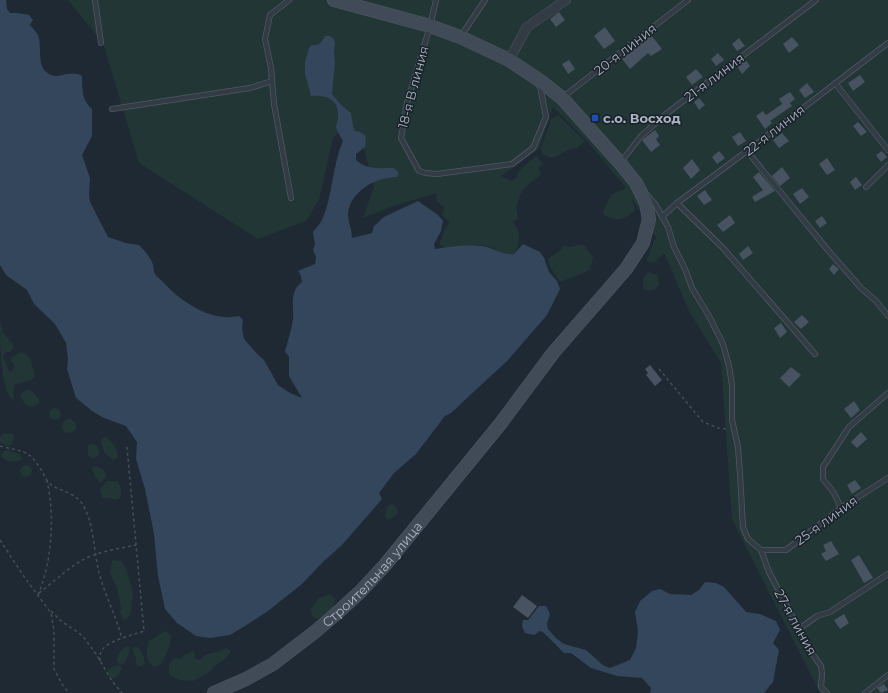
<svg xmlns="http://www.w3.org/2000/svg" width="888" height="693" viewBox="0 0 888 693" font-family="Montserrat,sans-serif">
	<rect width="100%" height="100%" fill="#1f2934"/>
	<path fill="#223636" d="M68,0h820v693h-68l-88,-174 -11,-156 -31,-50 -26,-60 -10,10 -5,-1 -2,-2 7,-20 3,-1 -26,-42 3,8 1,5c-8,9 -22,13 -32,4l1,-5 7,-14 15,-7 -38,-46 -35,-35 -14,42 -38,27 10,5c8,-4 5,-7 10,-12 1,-1 14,-12 15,-13l8,8 -6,4 3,6c-6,6 -16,12 -20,19 -2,5 -2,8 -5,13l2,12 -5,4c2,3 5,6 5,9 2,7 1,17 -4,23 -11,2 -15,-4 -24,-7 -15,-4 -31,-2 -45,1l-6,-4 7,-17 4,-5 -8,-6 2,-10 -6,-3 -2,-4 1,-6 -44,13 -30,12 11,-31 -11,-41 -13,-23 -17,15 -14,62 -13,21 -48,18 -119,-76 -36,-120z
		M558,115l27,26 -8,7c-15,-1 -20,18 -35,5l-1,-5 10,-29z
		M578,245h6l9,12c-1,3 -1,9 -3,12 -2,3 -25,11 -30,13l-10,-15 -2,-8c6,-5 11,-6 16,-13l7,1z
		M649,272l9,4 1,9 -4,5 -6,1 -5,-2c-2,-6 -1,-13 5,-17z
		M0,320l3,13 10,11v4l-3,4h-4l-4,4c4,5 4,11 8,16l3,-3 2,-3 -4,-6 1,-3 9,-5c14,5 9,15 14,21l-1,5c-7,5 -13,3 -19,7l-2,6 1,7 -1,2c-13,-9 -13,-62 -13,-80z
		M28,389l5,3 6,7v4c-9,8 -16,1 -19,-9z
		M49 414a6 6 0 1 1 12 0a6 6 0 1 1-12 0Z
		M62 426a7 7 0 1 1 14 0a7 7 0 1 1-14 0Z
		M4,433l9,1 1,2 -3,9 -4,1 -7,-4v-5z
		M105,437c7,4 14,12 12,21l-4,2 -9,-8 -3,-12z
		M91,443c7,3 11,8 6,14l-4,1 -5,-3v-9z
		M7,450l13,4 2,5c-6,4 -17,3 -21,-3l3,-5z
		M20 471a6 6 0 1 1 12 0a6 6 0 1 1-12 0Z
		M94,466c7,1 12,4 12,11l-6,6c-3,-3 -7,-10 -8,-14z
		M107,481h10c4,4 5,12 3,17l-4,2c-5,-2 -8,-1 -13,-2l-3,-7 1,-3z
		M392,504l5,4 1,5 -6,5 -5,1 -2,-3 3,-10z
		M112,560l9,1 4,6 8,25 -2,21 -4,6 -4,1 -3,-8 1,-5 -4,-19 -7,-15z
		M329,594l6,4c1,11 -8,15 -16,21l-5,-1 -4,-8 8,-11z
		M164,631c3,1 6,2 7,6 1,4 -7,23 -10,27 -2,1 -4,2 -6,3 -10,-4 -9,-17 -6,-26l4,-2z
		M129,646l1,5 -5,12 -4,2 -4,-3c-1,-7 5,-15 12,-16z
		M133,647h4c6,4 7,10 8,17l-7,3 -2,-4v-4l-4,-10z
		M224,649l6,1v3l-6,7 -10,6 -3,5 -18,10 -13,-1 -9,-4 -2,-2v-9l3,-5 4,-2 5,1 2,-3 10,-5 2,3 -1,4 6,2c7,-9 14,-5 24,-11z
		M119,665l3,3 -4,8 -4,2 -5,-1 -1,-7 5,-4z"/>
	<path fill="#33465b" d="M0,0h6l1,9 3,4h7l12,2 4,5 -3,5c3,3 6,7 8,10 5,14 -3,33 13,40 8,4 17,-6 31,1 0,13 0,25 10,33v27l-10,19 8,23 -1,16 1,8 18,35 18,6 13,2c5,5 10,11 13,17 2,4 1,8 3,12 2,3 6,6 9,9 19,20 47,39 75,33l4,4 -1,9 2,10 14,16 6,5 14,25 12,8 12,5 -13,-22v-19l-4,-6c3,-10 6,-21 8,-31 1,-14 -4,-29 9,-38l-1,-6 -3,-5 17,-7 1,-7 -3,-7 2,-6 -2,-12c3,-4 7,-8 9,-12 11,-25 10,-54 21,-79 -2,-4 -6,-10 -7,-14 0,-3 2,-6 2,-9 1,-19 -11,-23 -27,-22l-6,-22v-12l4,-14 3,-3c8,1 9,-3 13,-9h5l4,3 1,5 -1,8 1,10 -3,32 9,11 10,8 2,13 2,5 5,1 5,3 1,6 -1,6 -9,7v6c11,10 24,8 38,8l5,5 -2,4c-21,0 -47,14 -49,37 0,8 4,16 4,24l20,-5 2,-7 10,-9 34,-16 20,14 5,6 -2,10 -7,13 1,5c15,-2 30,-5 46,-3 12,1 22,10 33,8l9,-10 17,8 4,6 5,14 8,9 3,8 -13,26 -39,45 -57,53 -6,3 -29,38 -22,19 -15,20 3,6 -40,46 -19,17 -21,22 -34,27 -23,15 -15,9 -20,3 -14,-2 -19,-13 -12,-14 -7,-33 -4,-42 -9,-45 -9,-30 1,-17 -11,-16 -22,-8 -12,-7 -16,-13 -9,-29 1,-10 -2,-16 -11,-19 -21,-20 -7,-14 -21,-15 -6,-10z
		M705,582l11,1 8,4 22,25 14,2 16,7 4,9 -7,13 6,7 -6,32 -9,11h-114l1,-5 -9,-10 -25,-2 -26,-8 -20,-15h-7l-21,-21 -3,-1 -6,4 -9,-2 -3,-7 1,-6h5l11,-14h7l4,8 -3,10 1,5 8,9 8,6 22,6 17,15 7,3 20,-8 6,-12 2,-17 -3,-19 5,-11 12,-10 8,-2 10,5 21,1 8,-5z"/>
	<path fill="#475360" d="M559,12l6,8 -9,7 -6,-8z
		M605,27l10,14 -11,8 -10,-13z
		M651,35l11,14 -11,7 -3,-3 -18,16 -8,-10z
		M792,37l7,8 -10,8 -6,-9z
		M739,38l6,8 -8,5 -5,-7z
		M718,53l6,7 -8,6 -5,-7z
		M745,59l5,7 -8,8 -5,-8z
		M569,60l6,9 -7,5 -6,-10z
		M696,69l7,8 -11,8 -6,-8z
		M860,75l5,7 -12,9 -5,-8z
		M807,83l7,9 -9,6 -6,-8z
		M790,92l5,7 -5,4 2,3 -22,15 2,2 -7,6 -9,-13 7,-5 3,4 16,-11 -3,-5z
		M699,98l6,7 -6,5 -5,-8z
		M858,122l9,10 -6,4 -8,-10z
		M655,130l4,6 -3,3 4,6 -9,7 -9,-12z
		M740,132l6,9 -8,5 -6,-9z
		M782,133l7,8 -10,7 -6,-8z
		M719,151l6,7 -8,6 -5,-7z
		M882,151l5,6 -6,5 -5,-7z
		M827,158l8,12 -8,5 -8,-11z
		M692,159l8,11 -9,9 -8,-11z
		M782,167l8,11 -10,8 -8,-10z
		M759,172l16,19 -20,11 -3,-5 11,-7 -10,-13z
		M856,177l6,8 -7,5 -5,-8z
		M802,188l7,9 -9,7 -7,-10z
		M705,190l7,10 -8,5 -7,-9z
		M730,215l5,8 -12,9 -6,-7z
		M822,216l5,7 -7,5 -5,-7z
		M748,246l5,7 -10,7 -4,-6z
		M833,264l6,5 -5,6 -5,-6z
		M802,315l7,7 -8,7 -7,-7z
		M781,323l6,9 -7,6 -6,-10z
		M650,365l12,15 -7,6 -9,-11 2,-2 -3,-4z
		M791,367l10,8 -12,12 -9,-9z
		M854,401l6,9 -9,8 -7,-9z
		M861,432l6,7 -10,9 -6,-6z
		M855,480l6,8 -9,6 -5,-9z
		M831,541l8,13 -13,7 -5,-7 5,-3 -3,-6z
		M859,555l14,23 -9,5 -13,-23z
		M522,595l15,11 -9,12 -15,-11z
		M844,614l5,9 -9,6 -6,-9z
		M884,684l4,6 -7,3 -4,-5z"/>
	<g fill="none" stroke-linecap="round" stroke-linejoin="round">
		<g stroke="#505963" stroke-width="6">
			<path id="lane" d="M95,0l6,43
				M289,0l-19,15 -5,24 6,29 3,36 17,94
				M436,0l-6,26 -23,77 -6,35 18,33 6,2 12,1 75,-10 21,-16 13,-31 -6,-31
				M461,36l24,-36
				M835,83l53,67
				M563,97l125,-97
				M112,109l138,-21 22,-7
				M747,151l80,98 34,39 15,13 12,15
				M621,162l20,-26 25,-22 150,-114
				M866,187l22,-22
				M648,196l7,8 13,23 6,20 11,22 7,19 17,28 14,28 6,22 3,19v35l6,27 2,27 3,53 5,12 13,11
				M677,203l46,45 92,106
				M662,217l15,-14 70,-52 141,-108
				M841,508l-7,-15 -11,-14v-12l26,-40 39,-34
				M761,550l8,22 42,80 10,14 1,8 -1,13 6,6
				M761,550h25l55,-42 47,-30
				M799,629l18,-13 13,-4 58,-38
				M865,693l23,-18"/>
		</g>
		<g stroke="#505963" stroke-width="10">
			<path id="street" d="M509,60l18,-33 39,-27"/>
		</g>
		<g stroke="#505963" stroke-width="14">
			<g id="secondary">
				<path id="s1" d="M214,693l32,-14 27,-15 43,-33 22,-19 22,-20 25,-27 116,-142 52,-70 73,-84 17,-26 6,-24 -3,-16 -10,-20 -16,-20 -58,-65 -23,-18 -30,-20 -49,-23 -30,-11 -96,-26"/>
			</g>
		</g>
		<path stroke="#3f5153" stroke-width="1.5" stroke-dasharray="3 3" stroke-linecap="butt" d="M659,369l44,53 15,6 9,1
			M0,446c20,6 28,2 40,22 4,5 5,12 10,16 11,8 25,8 33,21 11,19 11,47 16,68 6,22 17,43 23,66
			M0,540l25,38 26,35 3,17v39l8,15 7,9
			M39,593c13,-10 26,-22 40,-31 16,-10 38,-13 57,-17
			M38,595c14,-33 17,-80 9,-114
			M51,611l10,10 18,12 6,6 11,15 16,27 10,12
			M100,661c0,-3 0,-7 1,-9 4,-11 32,-17 43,-21l-17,-184"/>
		<use href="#lane" stroke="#333b45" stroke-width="4.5"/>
		<use href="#street" stroke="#333b45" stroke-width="9"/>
		<use href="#secondary" stroke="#414a57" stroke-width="13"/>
	</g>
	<rect fill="#1a4fb4" stroke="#182029" stroke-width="1.5" x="591" y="114" width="8" height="8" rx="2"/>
	<g text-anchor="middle" stroke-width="3" stroke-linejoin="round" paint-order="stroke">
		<g font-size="13" fill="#acb6c2" stroke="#182029">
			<text transform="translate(625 49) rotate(-38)" y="5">20-я линия</text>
			<text transform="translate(714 77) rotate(-37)" y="5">21-я линия</text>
			<text transform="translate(413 87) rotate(-75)" y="5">18-я В линия</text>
			<text transform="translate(774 130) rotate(-38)" y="5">22-я линия</text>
			<text transform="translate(826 520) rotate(-36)" y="5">25-я линия</text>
			<text dy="5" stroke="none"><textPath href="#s1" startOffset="200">Строительная улица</textPath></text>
			<text transform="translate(796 622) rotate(61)" y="5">27-я линия</text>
		</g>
		<g font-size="13" font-weight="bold" fill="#acb6c2" stroke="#182029" text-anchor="start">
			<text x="603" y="123">с.о. Восход</text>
		</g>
	</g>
</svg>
